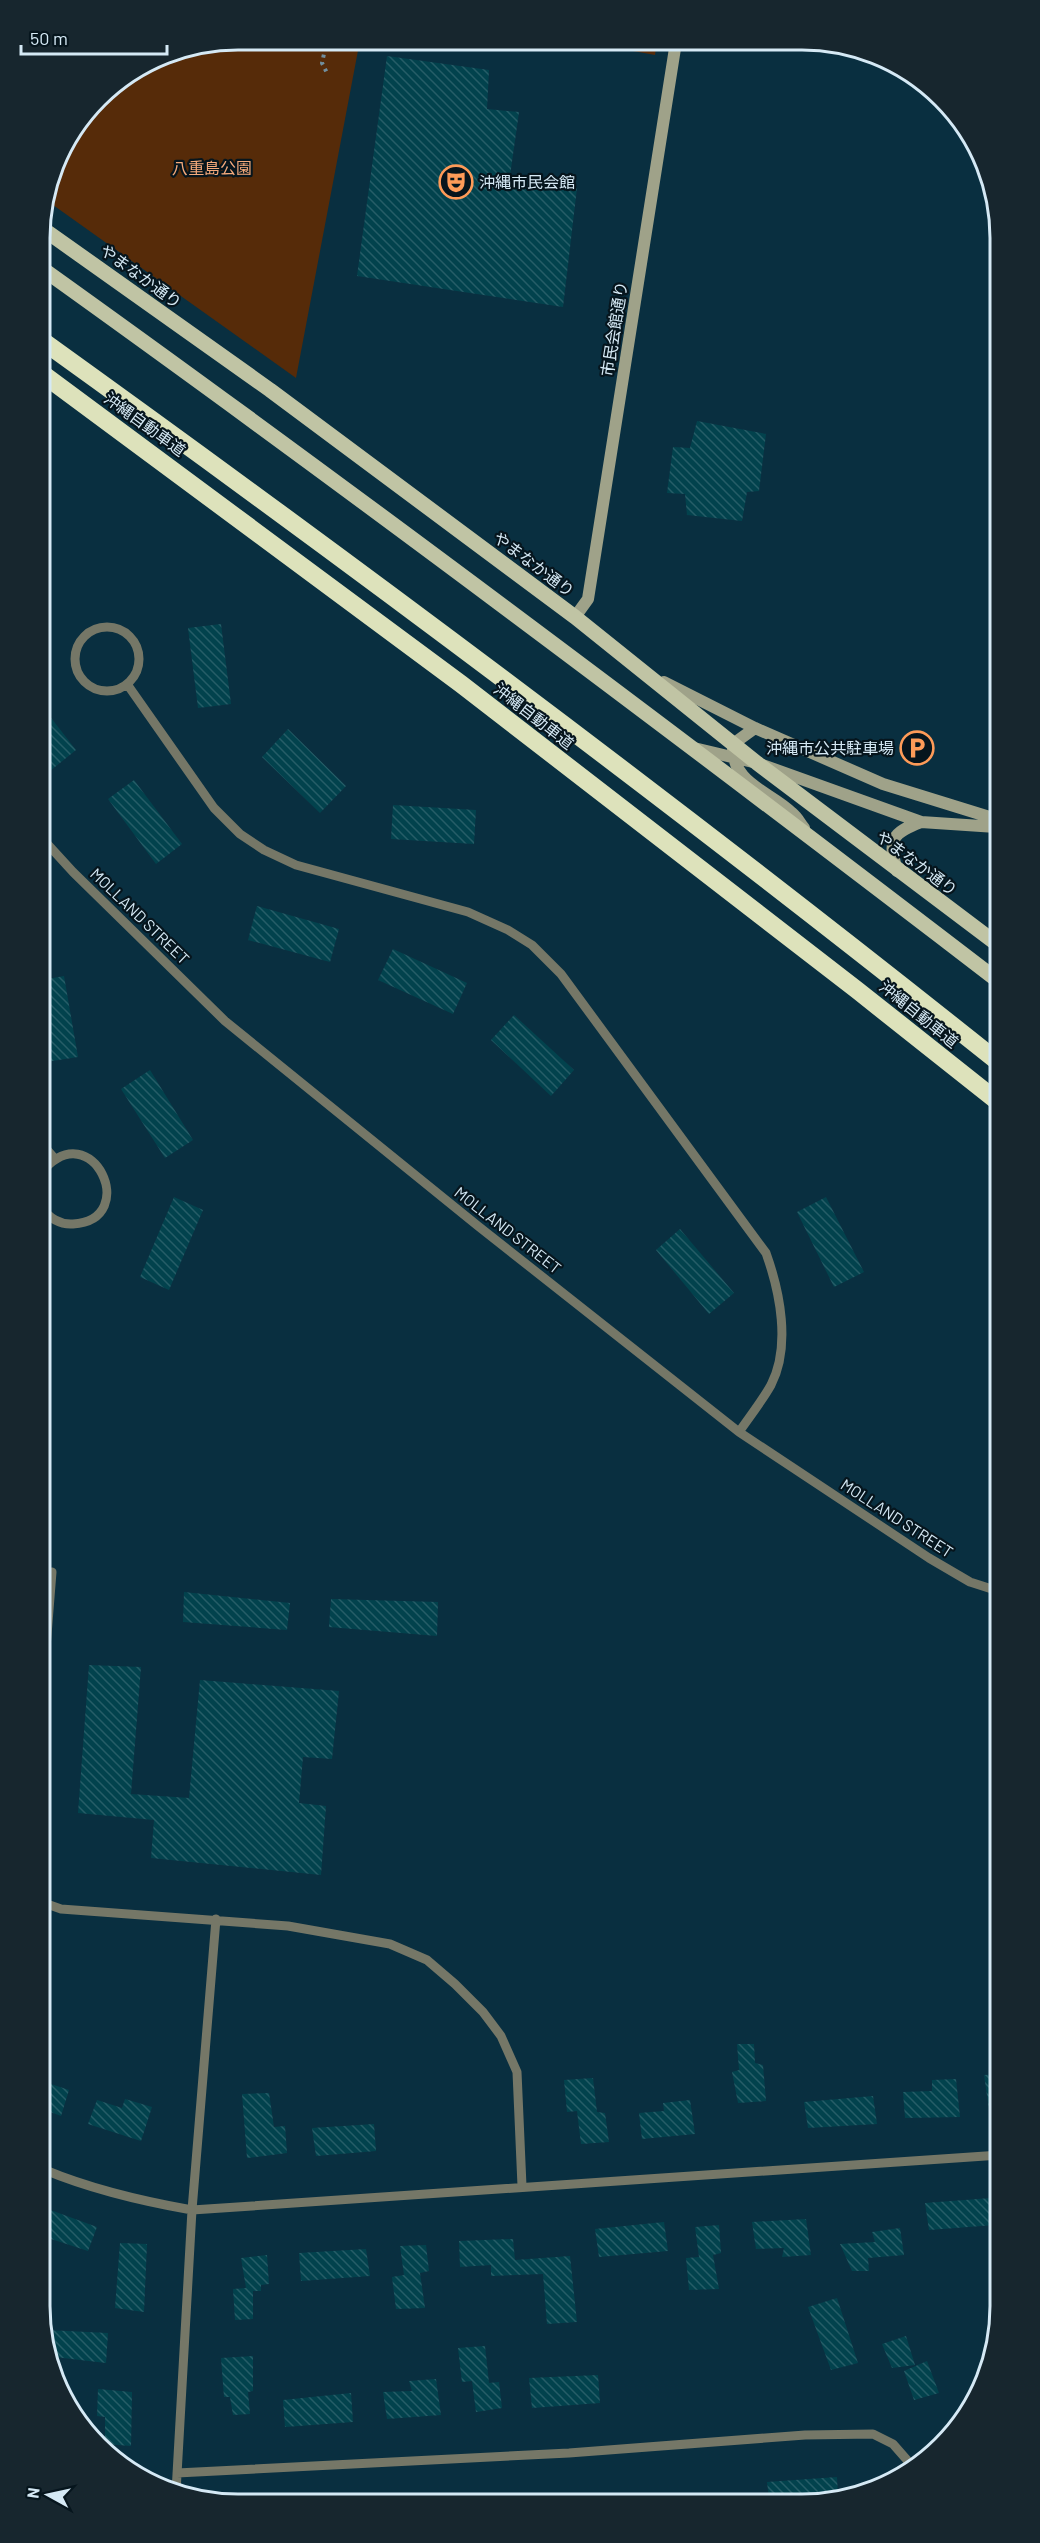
<svg xmlns="http://www.w3.org/2000/svg" width="1040" height="2543" viewBox="0 0 1040 2543" font-family="Barlow,'Noto Sans JP',sans-serif">
	<defs>
		<pattern id="building-back-hatch" width="6" height="6" patternUnits="userSpaceOnUse" patternTransform="scale(1.5)"><rect width="6" height="6" fill="#02424d"/><path d="M-1 5l2 2M0 0l6 6M5-1l2 2" fill="none" stroke="#265d67"/></pattern>
	</defs>
	<rect width="100%" height="100%" fill="#092f40"/>
	<path fill="#562b09" d="M238,39l122,1 -64,338 -250,-178 14,-50 46,-61 56,-35z
		M578,41l79,1 -2,13z"/>
	<path fill="url(#building-back-hatch)" d="M387,56l102,14 -2,39 32,3 -9,64 67,12 -14,119 -206,-31z
		M697,421l69,13 -7,57 -12,1 -5,29 -55,-6 -2,-21 -18,-1 6,-46 17,1z
		M221,624l10,80 -33,4 -10,-80z
		M41,705l35,45 -26,21 -9,-11z
		M288,729l58,57 -26,27 -58,-56z
		M134,780l48,64 -26,20 -48,-65z
		M393,805l83,5 -2,34 -83,-5z
		M257,906l82,23 -9,33 -82,-22z
		M393,949l74,34 -14,31 -75,-34z
		M64,976l14,81 -32,5 -4,-22v-60z
		M514,1015l60,55 -23,26 -60,-56z
		M150,1070l43,70 -28,18 -44,-69z
		M174,1197l29,13 -34,80 -29,-13z
		M826,1197l38,75 -30,15 -37,-75z
		M680,1229l54,64 -25,21 -53,-64z
		M184,1592l106,11 -3,27 -104,-8z
		M331,1599l107,3 -1,34 -108,-9z
		M89,1665l52,2 -10,127 58,4 11,-118 139,11 -7,68 -29,-2 -4,46 27,3 -5,69 -170,-17 3,-38 -76,-7z
		M737,2044h17l1,19 8,2 3,36 -28,2 -6,-31 7,-2z
		M1000,2074v49h-9l-7,-48z
		M593,2078l4,34 8,1 4,29 -28,2 -4,-33 -10,1 -3,-32z
		M956,2079l4,38 -55,1 -2,-26 29,-1v-11z
		M45,2082l24,8 -8,26 -16,-6z
		M269,2093l5,34 11,-1 2,27 -40,5 -5,-64z
		M873,2096l4,28 -69,4 -4,-26z
		M125,2099l27,8 -11,34 -53,-17 9,-24 25,8z
		M690,2100l5,34 -53,5 -3,-26 25,-2 -1,-8z
		M374,2124l2,27 -60,5 -4,-28z
		M991,2198l4,27 -66,5 -4,-27z
		M45,2208l52,19 -9,24 -43,-14z
		M806,2219l5,36 -29,2 2,-9 -28,1 -4,-27z
		M664,2222l4,29 -69,6 -4,-28z
		M719,2225l2,28 -8,2 6,34 -30,1 -3,-32 13,-1 -4,-30z
		M900,2228l4,27 -36,3 1,13h-17l-12,-27 35,-2 -3,-10z
		M513,2239l2,21 55,-4 7,66 -30,2 -4,-50 -52,2v-11l-31,2 -1,-26z
		M120,2243l27,1 -3,68 -29,-4z
		M426,2245l3,26 -9,2 5,35 -29,1 -4,-32 12,-2 -4,-29z
		M366,2249l4,27 -69,5 -2,-28z
		M267,2255l2,29 -8,1v6h-8v28l-18,1 -2,-31 13,-1 -5,-30z
		M837,2298l21,65 -27,7 -23,-63z
		M46,2330l62,3 -2,30 -60,-7z
		M906,2336l9,29 -23,3 -10,-24z
		M485,2346l4,37 10,-1 3,26 -26,4 -4,-31 -10,1 -4,-34z
		M253,2356v35l-5,1 2,22 -17,1 -3,-18h-6l-3,-39z
		M927,2361l12,32 -25,7 -10,-29z
		M598,2375l2,28 -68,5 -3,-30z
		M436,2379l5,36 -54,4 -4,-27 29,-1 -3,-10z
		M98,2389l34,3 -1,54 -26,-2v-27l-8,-1z
		M351,2393l2,29 -68,5 -2,-27z
		M837,2477l1,20 -69,1 -2,-16z"/>
	<g fill="none" stroke-linecap="round" stroke-linejoin="round">
		<path stroke="#718e9d" stroke-width="4" stroke-dasharray="3 4.5" stroke-linecap="butt" d="M327,40l-5,23 5,10"/>
		<path stroke="#757767" stroke-width="9" d="M75 659a32 32 0 1 1 64 0a32 32 0 1 1-64 0Z
			M127,684l87,124 26,26 24,16 32,15 172,47 40,18 24,15 29,29 205,279c14,39 25,93 5,132 -9,16 -21,31 -32,47
			M41,837l32,35 152,149 253,205 261,206 190,126 41,24 28,9
			M42,1144l13,15
			M42,1172c50,-60 100,48 31,52 -12,1 -25,-6 -31,-17
			M44,1673l8,-101
			M44,1903l17,6 227,17 102,18 37,16 28,24 28,28 18,24 16,36 5,114
			M45,2170c48,20 96,31 147,40l808,-55
			M177,2473l392,-20 236,-18 68,-1 20,10 14,16 4,11
			M176,2492l16,-282 24,-291"/>
		<path stroke="#9fa289" stroke-width="12" d="M575,617l13,-18 88,-557
			M664,682l91,46 128,56 113,35
			M755,728l-22,16c-2,40 35,46 59,69 5,4 8,10 12,15
			M694,748l63,15 164,59 75,5
			M897,871c-9,-31 -6,-38 24,-49"/>
		<path stroke="#c0c4a4" stroke-width="15" d="M39,226l231,164 305,227 182,146 240,181
			M40,267c323,231 641,471 957,713"/>
		<path stroke="#dde2bb" stroke-width="18" d="M40,339c324,233 645,473 957,722
			M40,372l421,312 396,306 140,111"/>
	</g>
	<defs>
		<g id="theatre-ring" transform="scale(1.725)"><circle r="9.5" fill="#06151d" stroke="#fe9b58" stroke-width="1.5"/><path d="M-5-5.5Q0-4 5-5.5V0Q5 5 0 6Q-5 5-5 0ZM-3.3-2.5H-1v1.5H-3.3ZM1-2.5H3.3v1.5H1ZM-2.8 1Q0 5.5 2.8 1Z" fill="#fe9b58"/></g>
		<g id="parking-ring" transform="scale(1.725)"><circle r="9.5" fill="#06151d" stroke="#fe9b58" stroke-width="1.5"/><path d="M-3.5-5.5H1a3.5 3.5 0 0 1 0 7H-1V5.5H-3.5ZM-1-3.4V-.6H.8a1.4 1.4 0 0 0 0-2.8Z" fill="#fe9b58"/></g>
	</defs>
	<g fill-rule="evenodd">
		<use href="#theatre-ring" x="456" y="182"/>
		<use href="#parking-ring" x="917" y="748"/>
	</g>
	<g text-anchor="middle" stroke-width="4.5" stroke-linejoin="round" paint-order="stroke">
		<g font-size="16" fill="#f5aa7b" stroke="#06151d">
			<text x="212" y="174">八重島公園</text>
		</g>
		<g font-size="16" fill="#d5e9f5" stroke="#06151d" text-anchor="start">
			<text x="479" y="188">沖縄市民会館</text>
			<text x="894" y="754" text-anchor="end">沖縄市公共駐車場</text>
		</g>
		<g font-size="16" fill="#d5e9f5" stroke="#06151d">
			<text transform="translate(141 276) rotate(36)" y="6">やまなか通り</text>
			<text transform="translate(614 329) rotate(-81)" y="6">市民会館通り</text>
			<text transform="translate(145 424) rotate(36)" y="6">沖縄自動車道</text>
			<text transform="translate(534 564) rotate(37)" y="6">やまなか通り</text>
			<text transform="translate(534 716) rotate(38)" y="6">沖縄自動車道</text>
			<text transform="translate(917 863) rotate(37)" y="6">やまなか通り</text>
			<text transform="translate(140 916) rotate(44)" y="6">MOLLAND STREET</text>
			<text transform="translate(919 1014) rotate(39)" y="6">沖縄自動車道</text>
			<text transform="translate(508 1230) rotate(38)" y="6">MOLLAND STREET</text>
			<text transform="translate(897 1518) rotate(33)" y="6">MOLLAND STREET</text>
		</g>
	</g>
	<path d="M0 0H1040V2543H0ZM238 50H802A188 188 0 0 1 990 238V2306A188 188 0 0 1 802 2494H238A188 188 0 0 1 50 2306V238A188 188 0 0 1 238 50Z" fill="#17262e" fill-rule="evenodd"/>
	<path fill="none" stroke="#d5e9f5" stroke-width="3" d="M238 50H802A188 188 0 0 1 990 238V2306A188 188 0 0 1 802 2494H238A188 188 0 0 1 50 2306V238A188 188 0 0 1 238 50Z"/>
	<g transform="translate(48 2495) rotate(278)" stroke="#06151d" stroke-width="4.5" paint-order="stroke">
	<path d="M0-4.5L10 22L0 15L-10 22Z" fill="#d5e9f5"/>
	<text y="-9" font-size="16" font-weight="bold" text-anchor="middle" fill="#d5e9f5">N</text>
	</g>
	<path d="M21 45v9h146v-9" fill="none" stroke="#d5e9f5" stroke-width="3"/>
	<text x="30" y="45" font-size="18" fill="#d5e9f5" stroke="#06151d" stroke-width="4.5" paint-order="stroke">50 m</text>
</svg>
